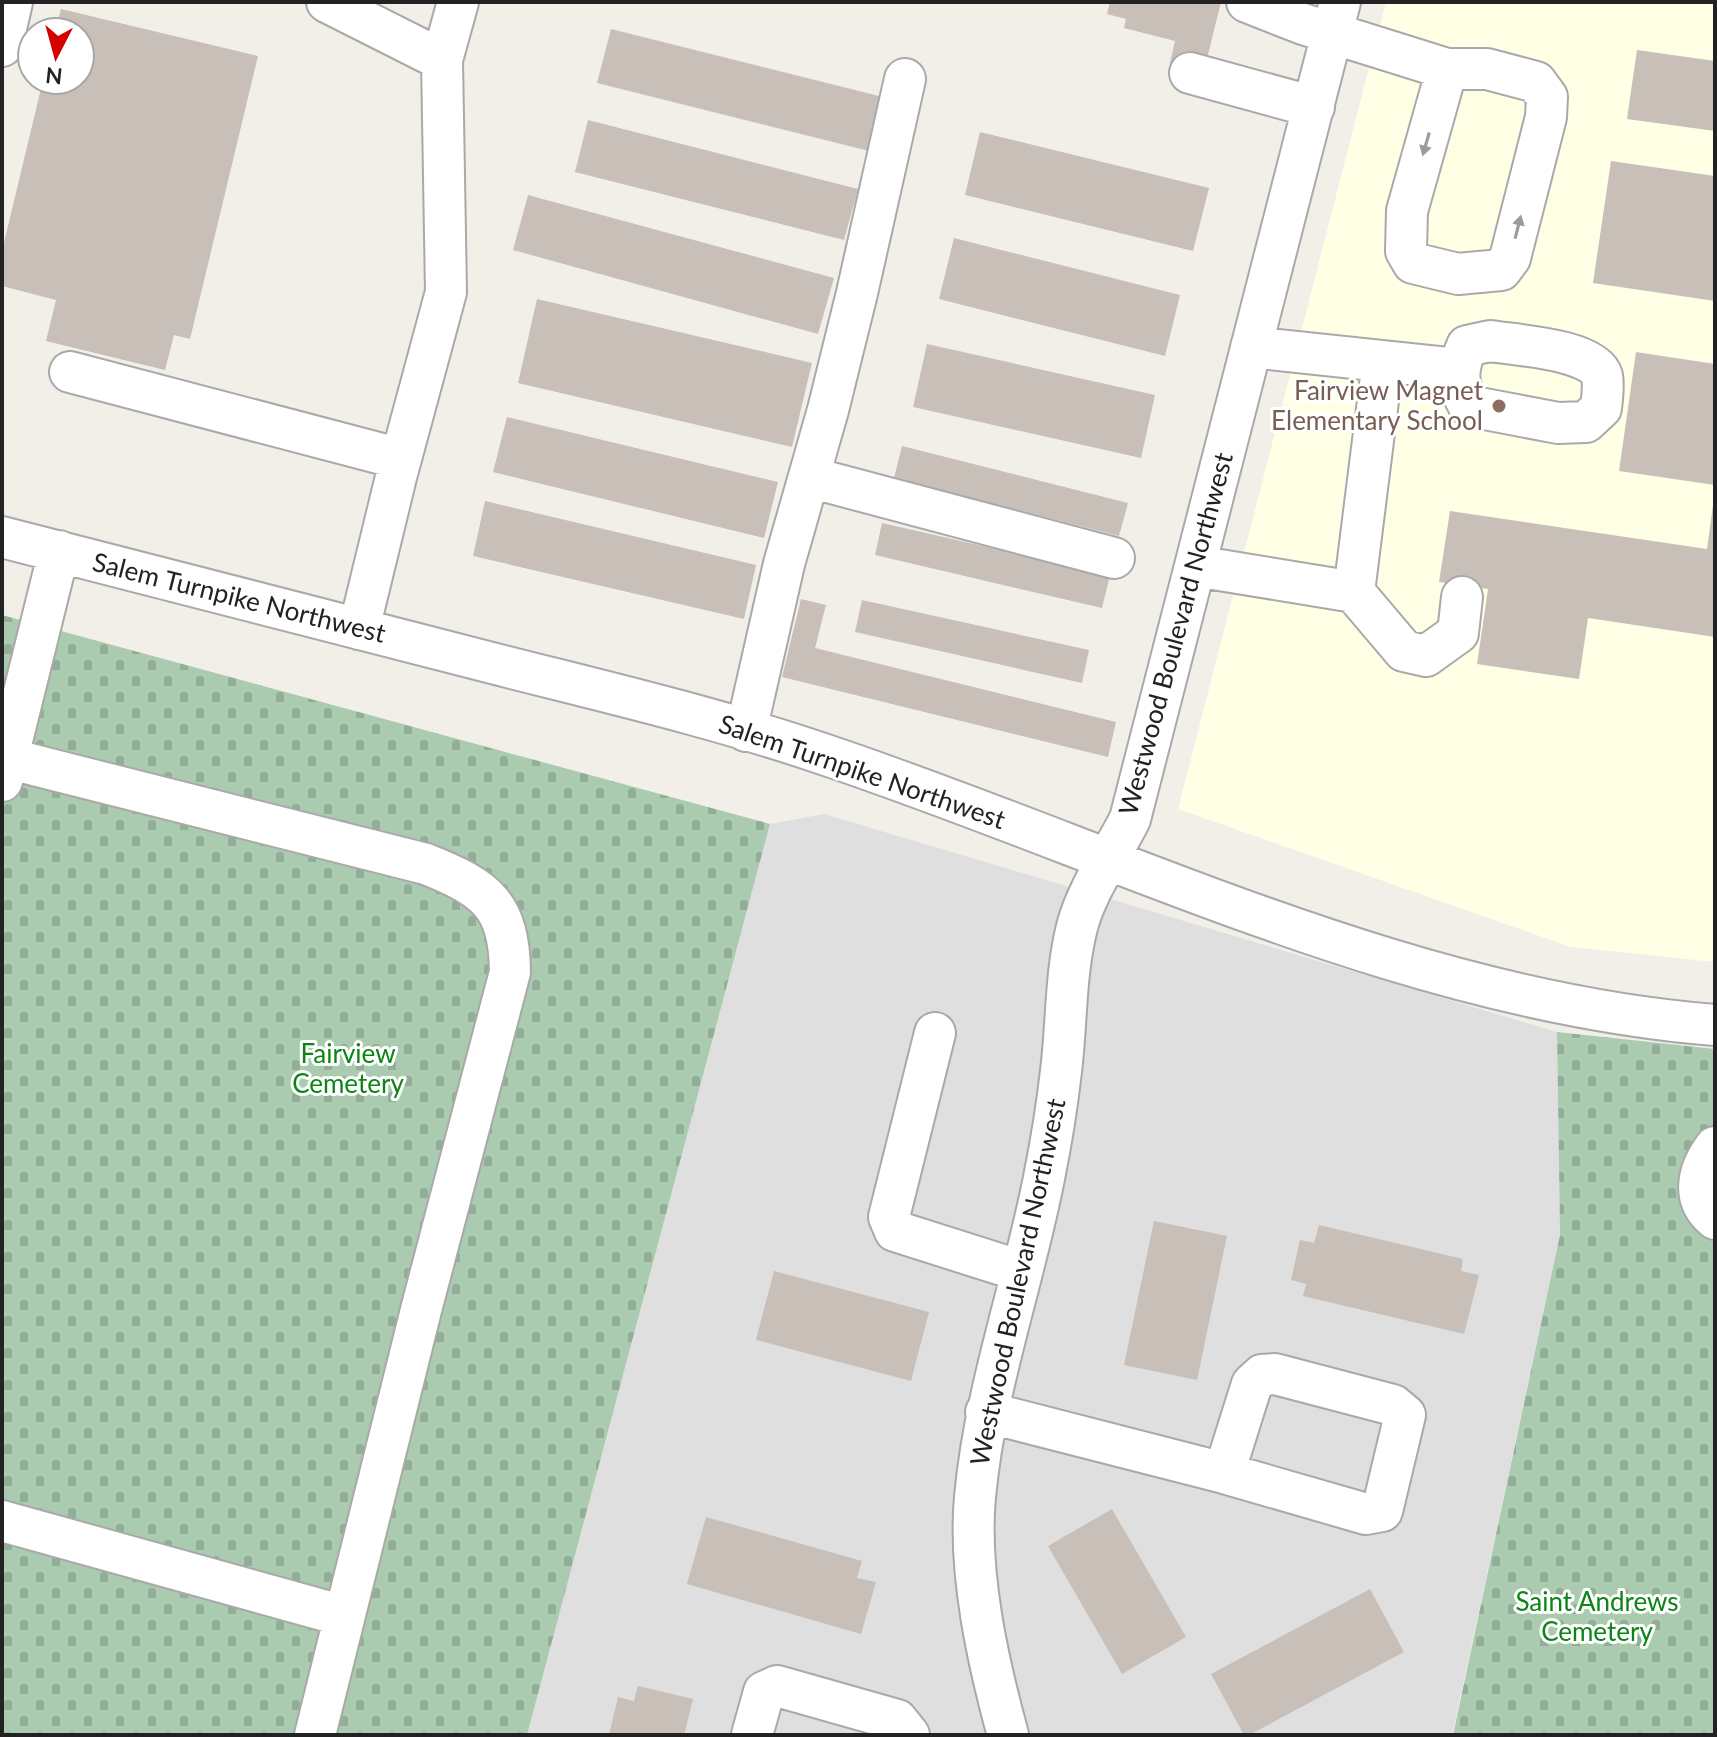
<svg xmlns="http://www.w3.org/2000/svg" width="1717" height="1737" viewBox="0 0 1717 1737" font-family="Lato,sans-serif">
	<defs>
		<pattern id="cemetery-stones" width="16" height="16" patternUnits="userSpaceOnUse" patternTransform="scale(2)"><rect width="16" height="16" fill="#aacbaf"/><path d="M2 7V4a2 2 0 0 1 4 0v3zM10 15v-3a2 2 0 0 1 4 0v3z" fill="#92ae96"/></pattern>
	</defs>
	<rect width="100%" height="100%" fill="#f2efe9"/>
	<path fill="#e0dfdf" d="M824,814l733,218 3,203 -108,500h-925l243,-911z"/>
	<path fill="#ffffe5" d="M1386,2h329v960l-144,-15 -393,-138z"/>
	<path fill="url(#cemetery-stones)" d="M2,615l768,209 -243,911h-525z
		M1557,1032l158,17v686h-262l107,-500z"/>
	<path fill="#c7bfb8" d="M1110,2h111l-17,69 -34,-8 5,-22 -51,-13 2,-9 -19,-5z
		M61,9l197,47 -68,283 -16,-4 -9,35 -119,-29 10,-41 -54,-14v-35l41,-171h37v-48h-25z
		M611,29l272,68 -14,54 -272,-68z
		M1637,50l78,11v70l-88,-12z
		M588,120l270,69 -14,51 -269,-68z
		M980,132l229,56 -16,63 -228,-56z
		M1611,161l104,15v125l-122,-18z
		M528,195l306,83 -16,56 -305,-84z
		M954,238l226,57 -15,61 -226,-57z
		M537,299l275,64 -20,84 -274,-64z
		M927,344l228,51 -14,63 -228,-51z
		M1636,352l79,12v121l-96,-14z
		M507,417l271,65 -14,56 -271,-66z
		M902,446l226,57 -9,33 -225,-58z
		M485,501l271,64 -12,54 -271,-63z
		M1713,505l2,132 -127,-19 -9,61 -102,-15 11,-75 -49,-7 11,-71 257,38z
		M882,523l228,52 -8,33 -227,-53z
		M801,599l25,6 -11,43 301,74 -8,35 -326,-80z
		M862,600l227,50 -7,33 -227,-51z
		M1154,1221l73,15 -30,144 -73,-15z
		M1319,1225l144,34 -2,12 18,4 -15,59 -161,-38 3,-12 -15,-4 9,-40 14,3z
		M774,1271l155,41 -18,69 -155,-41z
		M1112,1509l74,128 -64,37 -74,-128z
		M706,1517l156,44 -5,17 19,4 -15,52 -174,-50z
		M1370,1589l34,63 -155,83h-5l-33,-61z
		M638,1686l55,13 -9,36h-75l9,-38 16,4z"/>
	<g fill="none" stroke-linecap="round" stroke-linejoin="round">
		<g stroke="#a9a9a9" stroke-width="44">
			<path id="minor" d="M327,2l115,58
				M1247,2l56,22 144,45h40l49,13 11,15 -1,20 -36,141 -9,12 -43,4 -45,-11 -7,-12 1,-40 40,-142
				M2,46l10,-44
				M1190,73l124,34
				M1490,341c24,4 104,8 112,35 2,9 0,23 -1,32l-15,14 -28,1 -89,-17c-13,-22 -12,-37 -2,-60z
				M1251,347l206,22
				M1383,361l-29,231 50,59 22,5 32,-23 4,-36
				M70,372l331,87
				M809,477l305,81
				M2,537c162,41 324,83 486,125 113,29 227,55 338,93 289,97 581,246 889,270
				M1195,566l159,26
				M359,629l37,-152 50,-185 -4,-232 16,-58
				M746,731l38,-167 44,-154 29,-117 48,-214
				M2,757l424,107c60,24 83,40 84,108l-89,338 -106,425
				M2,781l57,-230
				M935,1033l-46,184 6,14 126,40
				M1715,1147c-17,23 -25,51 0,72
				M986,1412l238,61 28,-89 10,-9 13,-1 118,31 12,10 -23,96 -16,3 -142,-41
				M2,1521l342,95
				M752,1735l12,-43 13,-6 120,34 12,15
				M1008,1735c-20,-73 -40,-162 -33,-238 10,-109 48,-212 69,-319 7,-35 13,-71 17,-107 6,-48 4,-97 16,-144 9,-36 36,-74 53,-108l210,-817"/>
		</g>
		<use href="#minor" stroke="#fff" stroke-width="40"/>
	</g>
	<defs><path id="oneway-solid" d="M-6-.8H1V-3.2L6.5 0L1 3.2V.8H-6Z" transform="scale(2)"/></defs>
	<g fill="#9c9c9c">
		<use href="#oneway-solid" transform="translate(1426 144) rotate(106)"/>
		<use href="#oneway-solid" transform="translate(1518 227) rotate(-76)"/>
	</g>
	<circle fill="#8d6e63" stroke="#fff" stroke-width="3" cx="1499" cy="406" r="8"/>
	<g text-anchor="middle" stroke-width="6" stroke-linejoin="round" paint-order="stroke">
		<g font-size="26" fill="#785e54" stroke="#fff" text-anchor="end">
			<text x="1483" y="400">Fairview Magnet<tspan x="1483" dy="30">Elementary School</tspan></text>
		</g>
		<g font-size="26" fill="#222" stroke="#fff">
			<text transform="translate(239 598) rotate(14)" y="9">Salem Turnpike Northwest</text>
			<text transform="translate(1176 634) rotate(-75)" y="9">Westwood Boulevard Northwest</text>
			<text transform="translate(862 772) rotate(19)" y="9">Salem Turnpike Northwest</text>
			<text transform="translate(1018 1282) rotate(-78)" y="9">Westwood Boulevard Northwest</text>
		</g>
		<g font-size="26" fill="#0c8416" stroke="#fff">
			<text x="348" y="1063">Fairview<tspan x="348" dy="30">Cemetery</tspan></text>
			<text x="1597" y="1611">Saint Andrews<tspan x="1597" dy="30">Cemetery</tspan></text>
		</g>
	</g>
	<rect width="1717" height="1737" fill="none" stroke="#222222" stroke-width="8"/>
	<g transform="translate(56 56) rotate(186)"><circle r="38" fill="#ffffff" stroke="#a7a7a7" stroke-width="2"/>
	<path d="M0-6L14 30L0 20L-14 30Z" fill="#d40000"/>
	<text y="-12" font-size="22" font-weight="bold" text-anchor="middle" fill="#222222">N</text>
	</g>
</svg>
